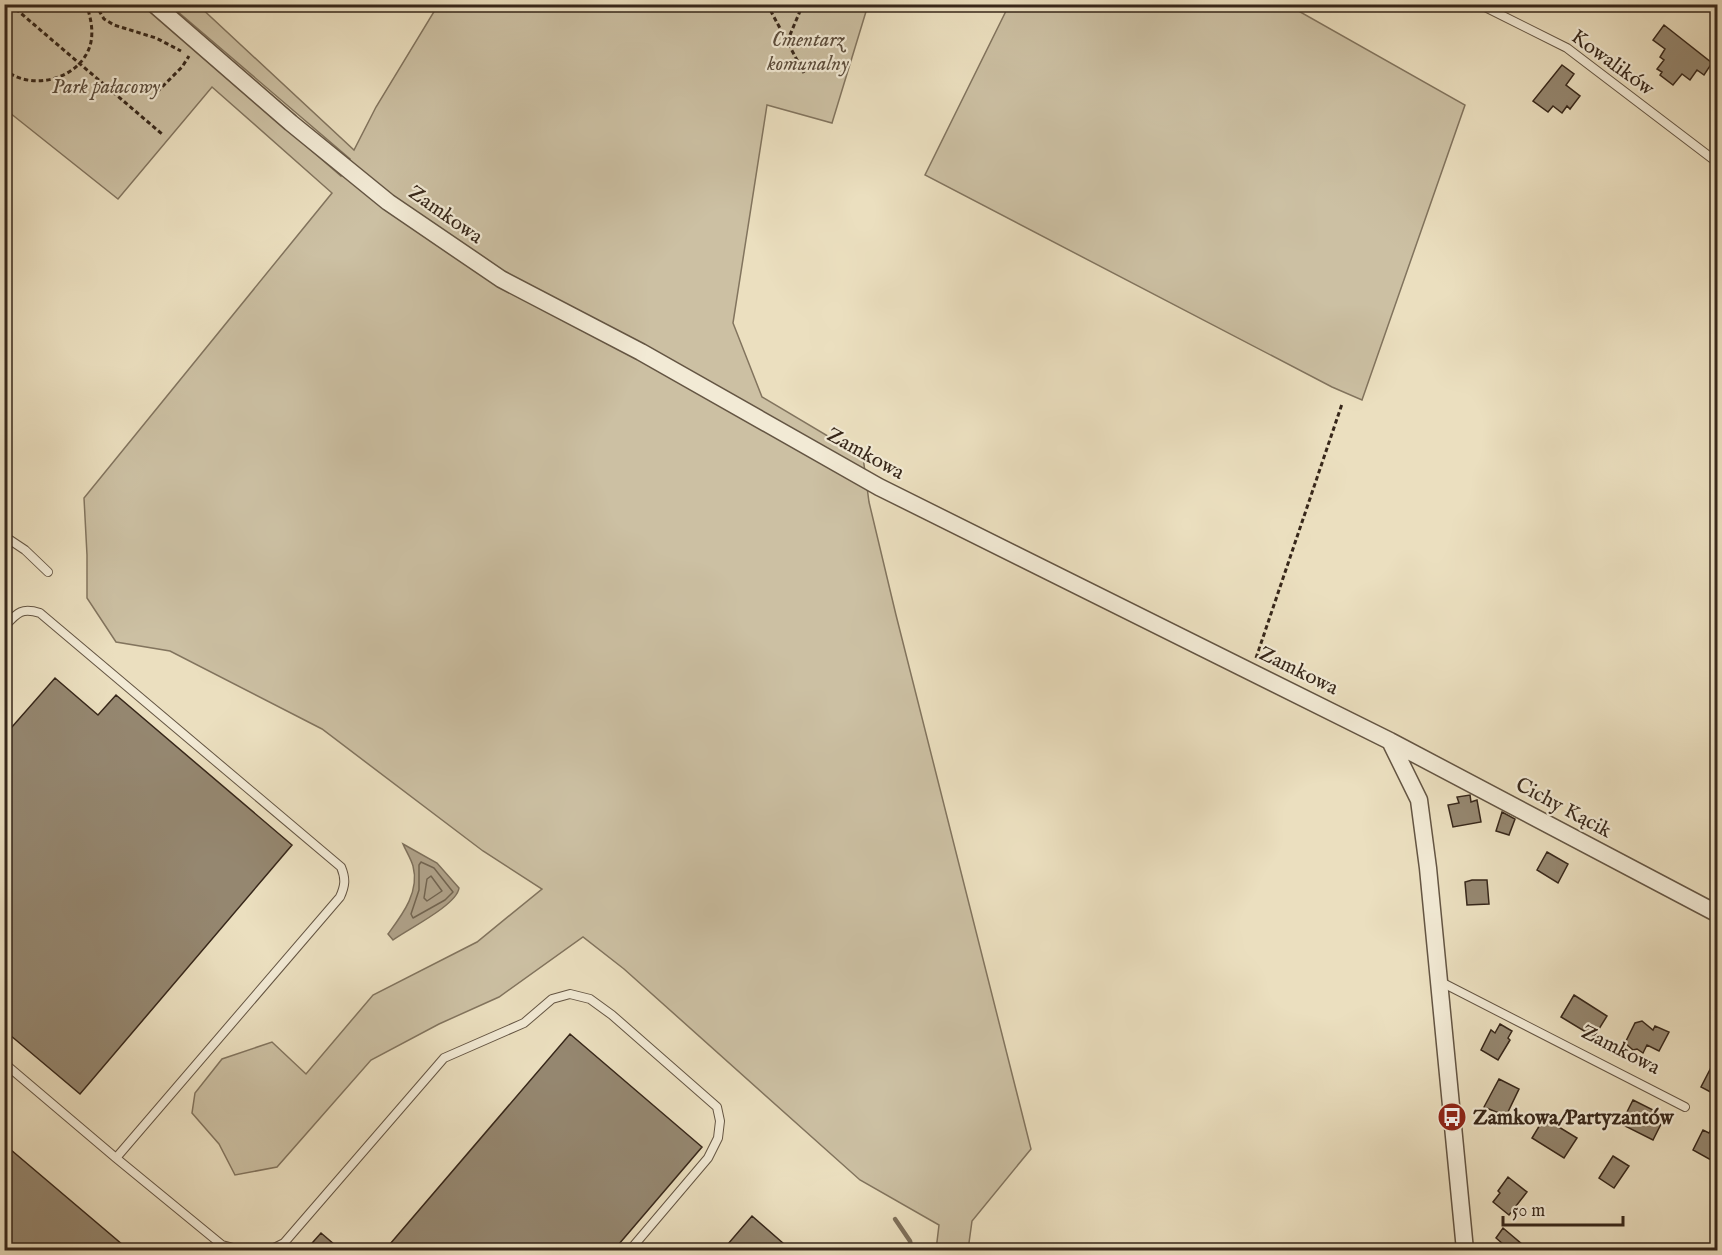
<svg xmlns="http://www.w3.org/2000/svg" width="1722" height="1255" viewBox="0 0 1722 1255" font-family="'IM FELL English',serif">
	<rect width="100%" height="100%" fill="#ebdfbf"/>
	<filter id="stains"><feTurbulence type="fractalNoise" baseFrequency=".00333" numOctaves="4"/><feColorMatrix values="0 0 0 0 .2 0 0 0 0 .09 0 0 0 0 .02 0 0 0 .5 -.17"/></filter>
	<radialGradient id="worn" r=".72"><stop offset=".6" stop-color="#630" stop-opacity="0"/><stop offset="1" stop-color="#630" stop-opacity=".3"/></radialGradient>
	<path fill="#ccc0a3" stroke="#82745e" stroke-width="1.5" d="M4,5h139l198,171 9,-17 -180,-154h28l156,145 22,-43 62,-102h430l-36,118 -65,-18 -34,218 29,74 101,60 6,45 27,113 135,534 -59,72 -4,29h-32l3,-25 -79,-45 -236,-211 -41,-32 -84,60 -60,27 -68,36 -94,107 -42,8 -16,-31 -27,-31 3,-20 27,-34 50,-17 34,32 67,-79 104,-53 65,-53 -59,-38 -161,-122 -152,-78 -54,-9 -29,-44v-43l-3,-57 248,-305 -120,-106 -94,112 -113,-90z
		M1009,5h279l177,100 -103,295 -30,-13 -407,-212z"/>
	<path fill="#aea087" stroke="#7e705b" stroke-width="1.5" d="M403,844l34,19 22,25c-2,17 -51,41 -66,52l-5,-6c14,-19 32,-42 25,-68 -2,-7 -7,-15 -10,-22z"/>
	<g fill="none" stroke-linecap="round" stroke-linejoin="round">
		<path stroke="#726450" stroke-width="1.5" d="M421,862l13,6 19,24 -8,8 -32,18 -2,-4 8,-24v-25z
			M431,876l11,15 -15,10 -3,-3 3,-19z"/>
		<path stroke="#7e705b" stroke-width="4.5" d="M895,1219l15,22 2,9"/>
	</g>
	<path fill="#958770" stroke="#37271a" stroke-width="1.5" d="M1664,25l48,38 -8,12 -7,-5 -7,10 -8,-6 -9,11 -13,-10 2,-3 -5,-3 7,-9 -4,-3 5,-8 -12,-9z
		M1562,65l12,9 -8,11 14,11 -10,13 -3,-3 -5,7 -9,-7 -5,6 -15,-11z
		M55,678l43,37 18,-20 176,150 -212,249 -76,-64v-294z
		M1470,795l1,7 6,-2 4,22 -28,5 -5,-22 11,-2 -2,-6z
		M1502,812l13,7 -6,16 -13,-4z
		M1547,852l21,12 -10,19 -21,-13z
		M1472,880h15l2,24 -22,1 -2,-23z
		M1574,995l33,21 -13,21 -33,-20z
		M1642,1021l11,9 2,-4 14,6 -10,19 -12,-6 -4,8 -6,-4 -4,1 -8,-7 10,-20z
		M1500,1024l12,7 -4,7 2,2 -12,20 -17,-10 10,-20 4,3z
		M570,1034l132,113 -89,104h-229z
		M1718,1054v42l-17,-9z
		M1499,1079l20,10 -13,27 -22,-9z
		M1633,1100l32,16 -12,24 -32,-16z
		M1718,1117v32l-7,11 -18,-10 10,-20 6,3z
		M1544,1118l33,20 -13,20 -32,-20z
		M4,1144l126,107h-126z
		M1613,1156l16,10 -15,22 -15,-10z
		M1508,1177l19,15 -18,23 -16,-13 7,-9 -2,-2z
		M752,1216l40,35h-70z
		M1503,1228l27,23h-19l-15,-13z
		M321,1233l21,18h-37z"/>
	<g fill="none" stroke-linecap="round" stroke-linejoin="round">
		<g stroke="#645543" stroke-width="10">
			<path id="service" d="M1479,4l88,44 151,115
				M4,536l21,14 23,22
				M4,627c13,-14 17,-20 36,-14l301,254c5,12 4,19 -1,30l-224,261
				M1439,981l246,126
				M4,1063l112,95 106,87 19,5
				M270,1250l14,-7 160,-185 80,-35 28,-24 18,-5 20,5 22,16 105,92 3,14 -2,17 -10,20 -78,92"/>
		</g>
		<g stroke="#645543" stroke-width="19">
			<path id="minor" d="M154,4l137,119 97,79 113,77 140,73 238,135 511,254 29,59 9,68 37,382
				M1390,741l328,173"/>
		</g>
		<path stroke="#37271a" stroke-width="3" stroke-dasharray="4.5 3" stroke-linecap="butt" d="M10,4l152,130
			M95,4l9,15 10,6 42,13 25,13
			M767,4l37,69
			M4,25l9,-18 3,-3
			M787,42l16,-38
			M4,69c26,23 75,11 86,-23 4,-14 1,-28 -4,-42
			M157,92l25,-25 7,-11
			M1256,658l86,-254"/>
		<use href="#service" stroke="#f2ead5" stroke-width="8"/>
		<use href="#minor" stroke="#f2ead5" stroke-width="16"/>
	</g>
	<defs>
		<g id="bus-disc" transform="scale(1.5)"><circle r="9.5" fill="#8f2418" stroke="#f2ead5"/><path d="M-5-6H5V4H4V6H2V4H-2V6H-4V4H-5ZM-3.5-4V0h7V-4ZM-3.5 1.2v1.5H-2V1.2ZM2 1.2v1.5H3.5V1.2Z" fill="#fff"/></g>
	</defs>
	<g fill-rule="evenodd">
		<use href="#bus-disc" x="1452" y="1117"/>
	</g>
	<g text-anchor="middle" stroke-width="4.5" stroke-linejoin="round" paint-order="stroke">
		<g font-size="21" font-style="italic" fill="#5c4d3c" stroke="#f2ead5">
			<text x="808" y="46">Cmentarz<tspan x="808" dy="24">komunalny</tspan></text>
			<text x="106" y="93">Park pałacowy</text>
		</g>
		<g font-size="21" fill="#37271a" stroke="#f2ead5">
			<text transform="translate(1613 62) rotate(36)" y="7">Kowalików</text>
			<text transform="translate(446 214) rotate(35)" y="7">Zamkowa</text>
			<text transform="translate(866 453) rotate(29)" y="7">Zamkowa</text>
			<text transform="translate(1299 670) rotate(26)" y="7">Zamkowa</text>
			<text transform="translate(1564 807) rotate(28)" y="7">Cichy Kącik</text>
			<text transform="translate(1621 1049) rotate(27)" y="7">Zamkowa</text>
		</g>
		<g font-size="21" font-weight="bold" fill="#37271a" stroke="#f2ead5" text-anchor="start">
			<text x="1473" y="1124">Zamkowa/Partyzantów</text>
		</g>
	</g>
	<rect width="1722" height="1255" fill="none" stroke="#ebdfbf" stroke-width="24"/>
	<rect x="6" y="6" width="1710" height="1243" fill="none" stroke="#37271a" stroke-width="3"/>
	<rect x="12" y="12" width="1698" height="1231" fill="none" stroke="#37271a" stroke-width="1.5"/>
	<path d="M1503 1216v9h120v-9" fill="none" stroke="#37271a" stroke-width="3"/>
	<text x="1512" y="1216" font-size="18" fill="#37271a" stroke="#f2ead5" stroke-width="4.5" paint-order="stroke">50 m</text>
	<rect width="100%" height="100%" filter="url(#stains)"/>
	<rect width="100%" height="100%" fill="url(#worn)"/>
</svg>
